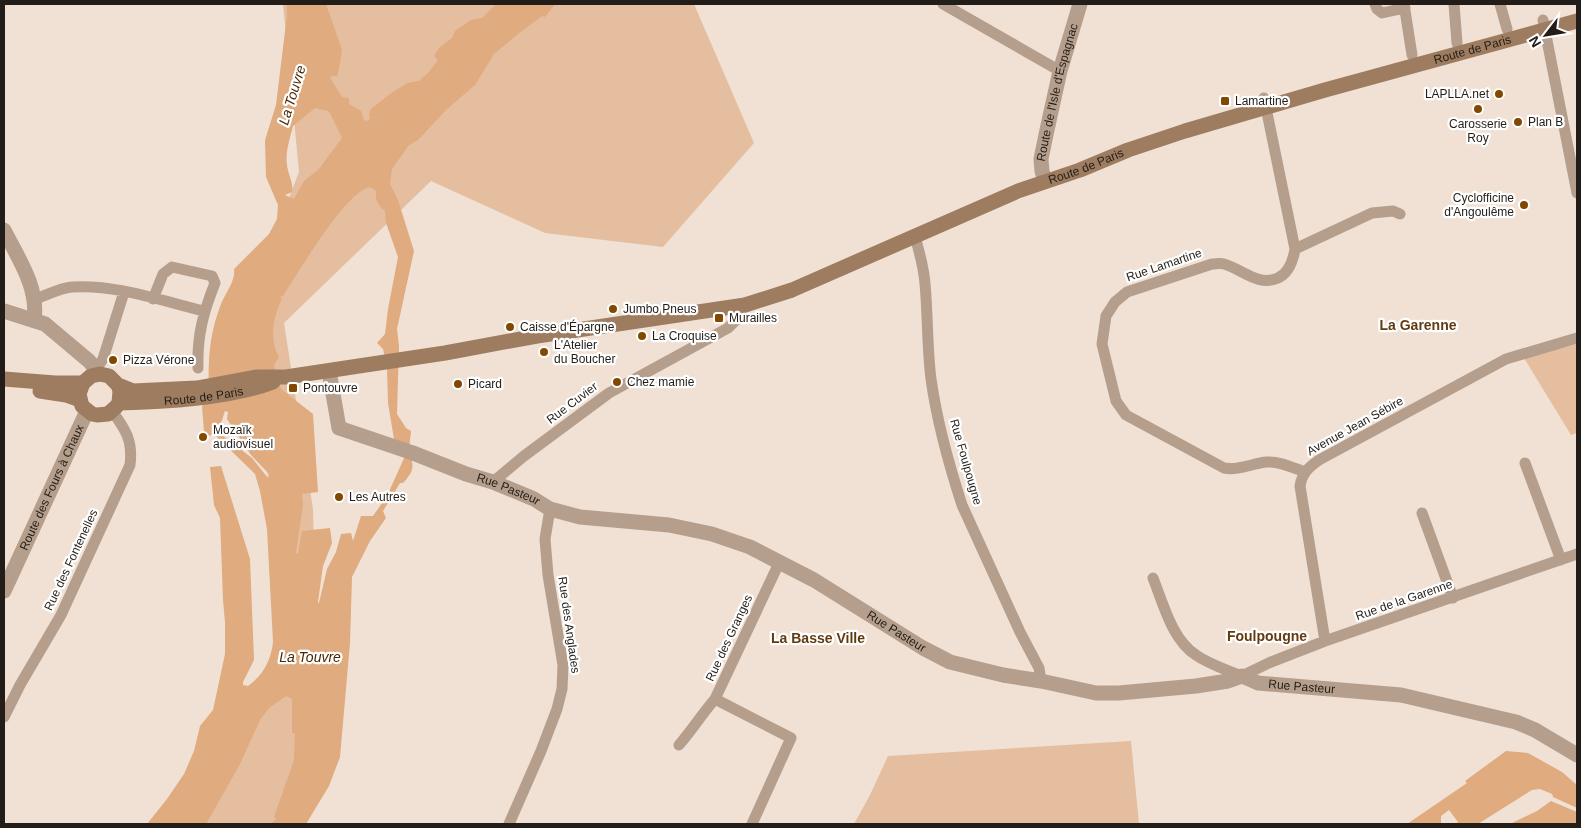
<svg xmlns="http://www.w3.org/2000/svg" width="1581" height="828" viewBox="0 0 1581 828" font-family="Helvetica,sans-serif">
	<rect width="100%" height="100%" fill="#f0e1d4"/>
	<path fill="#e4be9e" d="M283,4h411l60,139 -91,104 -118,-14 -114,-52 -147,142 29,186 7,264 -39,51h-132l99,-130 32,-35 -12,-171 -6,-221 37,-95z
		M1577,344v89l-6,2 -47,-77z
		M1131,741l8,83h-285l16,-29 18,-39z"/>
	<path fill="#dfab7f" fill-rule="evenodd" d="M287,4h39l16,46 -4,24 -1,2h-5l-2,2 12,19 7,1v6l12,7 3,9 3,1 3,-2 -1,-5 2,-5 23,-18 14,-8 11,-2 10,-9 9,-12 -4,-4 5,-8 13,-10 3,-7 16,-11 11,-2 14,-14h59l-10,13 -3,-1 -24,18 -24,20 -19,31 -28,24 -29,31 -9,5 -17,24 -2,15 8,16 16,51 -17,78 2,17 -2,68 9,14 5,3c0,5 -2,10 -1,16 1,18 8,20 -7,36h-3l-17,28 3,7 -16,23 -18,36 -2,66 -10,114 -11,29 -23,38h-35l5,-5 -2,-2 20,-57 1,-27h-3v-34l-6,-3 -17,12 -9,12 -21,46 -33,58h-59l20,-25 17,-25 10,-23 6,-25 13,-16 12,-56v-32l-2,-22 -3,-82 -6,-13 -4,-38 11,-1 29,93 4,101 -11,22v3l5,1c15,-11 23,-25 25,-44l-6,-113 -7,-38 -5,-17 -41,-40 -6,2 -4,-4 -2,-26 7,-7c-1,-36 -1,-61 12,-95 4,-10 15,-24 13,-35l35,-35 8,-15 1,-14 -12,-28 -1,-37 11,-35 11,-90zM315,108l13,3 2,2 12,25 -23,31 -15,12 -10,18 -9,-4 7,-3c2,-8 -4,-18 -5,-27 -2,-12 3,-27 6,-39zM370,187l6,4c-1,8 2,15 9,20l1,12 12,34 -10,52 -3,25 -8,9 6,6 4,18 1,36 6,36 11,17 -18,40 -14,20h-12l-8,25 -2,-8 -10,1 -5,18 -9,17 -8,34 -1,-1 5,-36 9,-23 -2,-15 -28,3 -4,23 -2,-1 7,-49 -1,-10 16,-2 -5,-78 -32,-25 -7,-24 5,-8c-10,-17 -6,-41 3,-58l-2,-2 3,-1c15,-23 62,-104 87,-109zM225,411l3,1 -1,7 24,36 19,20 -2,3 -16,-20 -34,-26z
		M1506,751l22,2 34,19 15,13v23l-24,-11 -1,-3 -12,-5 -8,1 -54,34h-22l2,-2 -9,-12 -8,6v8h-34l60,-41 -2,-2z
		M1551,801l26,11v12h-67l27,-13z"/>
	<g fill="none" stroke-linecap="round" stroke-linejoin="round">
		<path stroke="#b59e8b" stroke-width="11" d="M943,4l117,67
			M1375,4l2,5 5,4 23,-5
			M1404,4l8,51
			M1454,4l3,39
			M1500,4l7,25
			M1543,20l34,173
			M1264,98l31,151c-2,12 -6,24 -17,29 -20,9 -36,-9 -54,-14 -4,-1 -8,0 -12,0l-85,28 -12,10 -9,14 -4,28 14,57 10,14 98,53c15,3 29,-5 43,-6 13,-1 26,6 38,10
			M915,236c4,16 9,31 10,48 3,32 2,64 6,95 6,43 18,86 31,126l58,127 19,36 2,13
			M1295,249l77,-36 21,-2 7,3
			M35,299c12,-4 25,-11 37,-12 44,-3 90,14 132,24
			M153,299l10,-25 9,-7 40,9 3,7c-12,30 -18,53 -17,85
			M97,368l6,-9 21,-67
			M1525,463l36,97
			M493,482l31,-26 85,-63 119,-65 10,-10 7,-13
			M1422,513l31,85
			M1153,578c10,25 19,62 43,77 13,9 30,15 46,21l29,-14 54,-21 252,-87
			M1325,641l-25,-155c2,-13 9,-19 19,-26l187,-101 71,-21
			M715,699l76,39 -39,86
			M4,717l16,-32 41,-70 69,-150c3,-24 -4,-35 -18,-54
			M679,745c13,-15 23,-31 36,-46l65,-138
			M509,824l32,-73 16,-42 5,-20 1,-24 -15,-90 -3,-36 5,-30"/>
		<g stroke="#b59e8b" stroke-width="15">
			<path id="s1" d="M1045,181l-3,-10 -1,-12 6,-29 13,-59 20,-67"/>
			<path d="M4,230c14,28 35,58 30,90"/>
			<path d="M4,311l41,13 44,37 11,13"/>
			<path id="s2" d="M329,371l10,57 74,25 53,21 27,8 41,17 16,10 30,8 89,8 43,9 38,13 64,33 109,68 27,14 53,13 38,6 55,12h23l77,-7 32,-5 14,-5 16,7 143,12 115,27 19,8 42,25"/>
			<path id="s3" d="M4,591l83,-180"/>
		</g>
		<g stroke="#9e7c60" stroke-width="15">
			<path d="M4,379l51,4h28"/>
			<path id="s4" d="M118,385l2,6 -1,12 -3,4 -8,7 -11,1 -5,-1 -10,-8 -3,-12 4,-11 8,-7 9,-2 9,2 9,9 15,6 64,-3 59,-11h30l159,-24 92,-17 208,-31 47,-15 226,-99 62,-21 48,-20 57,-19 140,-41 252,-69"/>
			<path d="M40,391l26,4 14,5"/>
			<path id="s5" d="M119,403c45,-1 112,-5 154,-21"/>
		</g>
	</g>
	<g fill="#824800" stroke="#fff" stroke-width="2">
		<circle cx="1499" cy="94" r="5"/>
		<rect x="1220" y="96" width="10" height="10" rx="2.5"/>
		<circle cx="1478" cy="109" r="5"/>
		<circle cx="1518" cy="122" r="5"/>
		<circle cx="1524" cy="205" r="5"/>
		<circle cx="613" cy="309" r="5"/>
		<rect x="714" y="313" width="10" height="10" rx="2.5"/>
		<circle cx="510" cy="327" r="5"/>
		<circle cx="642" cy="336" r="5"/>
		<circle cx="544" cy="352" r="5"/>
		<circle cx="113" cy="360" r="5"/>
		<circle cx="617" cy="382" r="5"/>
		<circle cx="458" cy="384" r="5"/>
		<rect x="288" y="383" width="10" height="10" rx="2.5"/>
		<circle cx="203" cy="437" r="5"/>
		<circle cx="339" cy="497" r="5"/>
	</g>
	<g text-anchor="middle" stroke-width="4.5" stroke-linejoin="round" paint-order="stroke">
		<g font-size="12" fill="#221d18" stroke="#fff">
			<text dy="4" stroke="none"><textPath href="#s4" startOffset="1536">Route de Paris</textPath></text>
			<text dy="4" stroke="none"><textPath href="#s1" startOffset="91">Route de l'Isle d'Espagnac</textPath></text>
			<text dy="4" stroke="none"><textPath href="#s4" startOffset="1132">Route de Paris</textPath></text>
			<text transform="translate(1164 265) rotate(-19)" y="4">Rue Lamartine</text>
			<text dy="4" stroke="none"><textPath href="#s5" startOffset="85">Route de Paris</textPath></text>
			<text transform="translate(572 403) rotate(-37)" y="4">Rue Cuvier</text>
			<text transform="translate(1355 426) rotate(-29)" y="4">Avenue Jean Sébire</text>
			<text transform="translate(966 462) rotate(74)" y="4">Rue Foulpougne</text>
			<text dy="4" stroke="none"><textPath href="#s3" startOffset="114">Route des Fours à Chaux</textPath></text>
			<text dy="4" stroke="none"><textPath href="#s2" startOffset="238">Rue Pasteur</textPath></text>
			<text transform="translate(71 560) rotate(-65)" y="4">Rue des Fontenelles</text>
			<text transform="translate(1404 600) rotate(-19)" y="4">Rue de la Garenne</text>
			<text transform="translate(569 625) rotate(82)" y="4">Rue des Anglades</text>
			<text dy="4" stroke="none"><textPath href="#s2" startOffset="658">Rue Pasteur</textPath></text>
			<text transform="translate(729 638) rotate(-65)" y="4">Rue des Granges</text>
			<text dy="4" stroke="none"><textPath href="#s2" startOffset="1078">Rue Pasteur</textPath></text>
		</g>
		<g font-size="12" fill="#221d18" stroke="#fff" text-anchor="start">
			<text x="1489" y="98" text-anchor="end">LAPLLA.net</text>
			<text x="1235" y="105">Lamartine</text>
			<text x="1528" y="126">Plan B</text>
			<text x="1478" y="128" text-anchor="middle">Carosserie<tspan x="1478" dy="14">Roy</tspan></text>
			<text x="1514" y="202" text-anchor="end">Cyclofficine<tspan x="1514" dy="14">d'Angoulême</tspan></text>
			<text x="623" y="313">Jumbo Pneus</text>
			<text x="729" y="322">Murailles</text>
			<text x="520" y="331">Caisse d'Épargne</text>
			<text x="652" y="340">La Croquise</text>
			<text x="554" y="349">L'Atelier<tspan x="554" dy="14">du Boucher</tspan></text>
			<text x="123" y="364">Pizza Vérone</text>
			<text x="627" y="386">Chez mamie</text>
			<text x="468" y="388">Picard</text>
			<text x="303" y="392">Pontouvre</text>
			<text x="213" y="434">Mozaïk<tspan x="213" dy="14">audiovisuel</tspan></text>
			<text x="349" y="501">Les Autres</text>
		</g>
		<g font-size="14" font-style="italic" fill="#492703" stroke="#fff">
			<text transform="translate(292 95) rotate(-73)" y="5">La Touvre</text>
			<text x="310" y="662">La Touvre</text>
		</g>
		<g font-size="14" font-weight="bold" fill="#633a0f" stroke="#fff">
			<text x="1418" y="330">La Garenne</text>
			<text x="1267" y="641">Foulpougne</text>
			<text x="818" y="643">La Basse Ville</text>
		</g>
	</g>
	<rect width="1581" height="828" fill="none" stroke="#221d18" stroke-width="10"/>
	<g transform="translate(1546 35) rotate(239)" stroke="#ffffff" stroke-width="4" paint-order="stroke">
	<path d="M0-4L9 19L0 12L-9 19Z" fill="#221d18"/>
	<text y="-8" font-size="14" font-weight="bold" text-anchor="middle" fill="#221d18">N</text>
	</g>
</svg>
